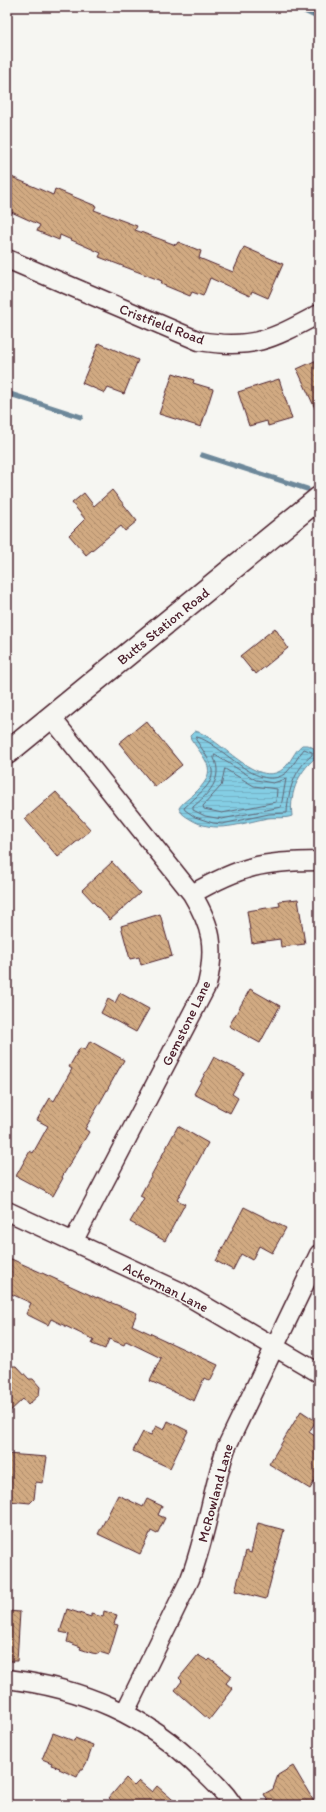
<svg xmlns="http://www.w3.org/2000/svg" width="326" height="1812" viewBox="0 0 326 1812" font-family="Itim,sans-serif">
	<defs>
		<pattern id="water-rules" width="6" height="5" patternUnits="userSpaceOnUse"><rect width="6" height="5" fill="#84cee4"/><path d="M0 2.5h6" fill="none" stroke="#74b0c4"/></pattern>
		<pattern id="building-back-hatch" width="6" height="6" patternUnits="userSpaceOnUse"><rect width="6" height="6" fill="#d1aa82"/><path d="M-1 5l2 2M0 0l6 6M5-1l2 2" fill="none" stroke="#ac8a6b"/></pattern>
	</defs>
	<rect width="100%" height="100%" fill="#f6f6f2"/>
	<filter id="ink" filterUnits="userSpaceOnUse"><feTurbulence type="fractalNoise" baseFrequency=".025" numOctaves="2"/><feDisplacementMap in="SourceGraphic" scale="8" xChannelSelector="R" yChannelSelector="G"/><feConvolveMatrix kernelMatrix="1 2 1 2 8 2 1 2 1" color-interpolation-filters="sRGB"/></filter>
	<g filter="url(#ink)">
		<path fill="url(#water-rules)" stroke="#6d889a" d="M195,731c24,5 62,59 88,38 8,-6 11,-18 19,-24h6l11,6v4c-19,14 -30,36 -27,61 -8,3 -16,1 -24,2 -27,5 -53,17 -78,1 -5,-3 -10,-6 -11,-11 3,-5 9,-9 14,-13 26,-24 15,-31 -2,-56l-1,-3z"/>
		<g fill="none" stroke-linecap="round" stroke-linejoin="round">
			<path stroke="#616575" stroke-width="1" d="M197,737c25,6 62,59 90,35 7,-7 11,-16 17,-23l8,3v3c-18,15 -24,36 -25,58l-18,1 -47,10 -9,-1 -18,-6 -10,-7 -1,-2c32,-29 38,-31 12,-68z
				M215,755l41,25 17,3 13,-4 -5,28 -59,12 -17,-3 -12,-6v-3c15,-13 31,-28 21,-49z
				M225,769l29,17 23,3 -1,13 -54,11 -18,-4 -1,-3 18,-20z"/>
			<path stroke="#6d889a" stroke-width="5" d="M296,7l23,11
				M7,393l74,24
				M202,455l105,34"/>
		</g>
		<path fill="url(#building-back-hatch)" stroke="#4a1f2b" d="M7,175l46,20 2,-6 41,17 -2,4 43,16 -2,4 41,15 2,-3 23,9 -2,7 34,14 11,-25 39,17 -15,34 -16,-7 -2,5 -40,-18 -7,18 -11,-4 -2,4 -29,-12 1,-3 -63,-24 2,-4 -41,-18 -1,5 -22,-9 3,-6 -33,-15z
			M99,343l39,17 -14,34 -16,-6 -3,5 -23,-10z
			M319,359v58l-22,-48z
			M173,373l21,7 -1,3 20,6 -12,38 -42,-13z
			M279,379l13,40 -24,7 -1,-5 -18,5 -11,-34z
			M112,490l25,31 -12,10 -4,-5 -35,29 -17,-20 16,-16 -13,-16 12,-10 10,13z
			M275,628l13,20 -32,26 -2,-3 -1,1 -13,-16z
			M146,721l36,44 -27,22 -36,-44z
			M56,792l35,38 -33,27 -33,-38z
			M112,862l28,31 -30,27 -28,-30z
			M298,899l7,45 -24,3 -1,-8 -28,4 -5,-32 33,-5 -1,-5z
			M160,914l12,42 -31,9 -2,-8 -9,2 -9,-33z
			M250,989l30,17 -20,37 -31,-17z
			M120,993l29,16 -13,23 -35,-19 7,-14 7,4z
			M90,1041l34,19 -39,69 4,3 -27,45 1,1 -10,18 -37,-20 14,-25 3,2 15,-27 -11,-6 13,-22 4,3 18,-32 -3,-2 11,-19 5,2z
			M214,1057l30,16 -12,21 6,4 -8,15 -36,-19z
			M178,1126l30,17 -31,57 8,4 -20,37 -35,-19 14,-24 -4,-2z
			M244,1207l42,21 -14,25 -13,-7 -7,14 -11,-6 -8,16 -17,-9z
			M7,1257l90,41v-1l40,16 -5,12 86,40 -8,16 -6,-3 -10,23 -44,-20 11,-23 -35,-17 -2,4 -15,-6 -4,10 -13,-5 2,-4 -43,-21 -3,6 -22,-11 5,-11 -24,-11z
			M7,1366h10l12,13h4l7,8 -1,8 -11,10 -5,-6 -16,15z
			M301,1411l15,10 -7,11 10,7v35l-9,15 -41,-25z
			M168,1421l20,10 -18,37 -37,-17 10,-19 8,3 5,-9 8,4z
			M7,1454l40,3 -4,26 -7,-1 -2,17 -4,4 -21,-2z
			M118,1495l25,12 4,-8 15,7 -4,9 7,3 -8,16 -6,-3 -11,23 -42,-20z
			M258,1523l26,7 -18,69 -31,-8 11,-40 5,2z
			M67,1609l24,8v-3l12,3 1,-6 13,4 -3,9 4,1 -9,30 -10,-3 -1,2 -6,-1 -12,-4 1,-2 -14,-5 2,-8 -9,-2z
			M7,1611l13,1 -3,49h-10z
			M198,1655l10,6 2,-2 22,17 -6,7 7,6 -24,31 -34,-30 7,-9 -3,-3z
			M53,1733l21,8 1,-3 18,7 -6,17 -4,7h-2l-4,8 -18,-8 1,-1 -9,-3 1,-2 -10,-4z
			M293,1766l23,39h-46l-6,-11 9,-5 5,-14z
			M126,1778l8,8 5,-5 13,11 5,-6 22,19h-63l-7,-7z"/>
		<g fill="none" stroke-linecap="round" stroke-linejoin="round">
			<g stroke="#4a1f2b" stroke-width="21">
				<path id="minor" d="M7,259l192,82c54,9 73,-2 120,-27
					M51,717l141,177c20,33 24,53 15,91l-134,257
					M192,894c49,-28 71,-33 127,-33
					M7,1211l174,81 138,81
					M7,1679c76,9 139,36 193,90 12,11 24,22 33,36
					M125,1712l65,-133c16,-42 22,-88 36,-131l93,-194"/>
			</g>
			<g stroke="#4a1f2b" stroke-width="25">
				<path id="secondary" d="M7,753l312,-255"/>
			</g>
			<use href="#minor" stroke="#f6f6f2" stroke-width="18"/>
			<use href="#secondary" stroke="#f6f6f2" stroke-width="22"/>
		</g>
	</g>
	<g text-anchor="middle" stroke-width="3" stroke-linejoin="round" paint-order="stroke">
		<g font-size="14" fill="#4a1f2b" stroke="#f6f6f2">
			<text transform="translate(162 324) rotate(21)" y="5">Cristfield Road</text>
			<text transform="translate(163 626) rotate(-39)" y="5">Butts Station Road</text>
			<text transform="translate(186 1023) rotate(-64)" y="5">Gemstone Lane</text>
			<text transform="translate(166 1287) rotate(27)" y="5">Ackerman Lane</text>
			<text transform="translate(215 1493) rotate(-75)" y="5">McRowland Lane</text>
		</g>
	</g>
	<rect width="326" height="1812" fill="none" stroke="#f6f6f2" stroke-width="24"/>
	<rect x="12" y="12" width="302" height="1788" fill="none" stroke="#4a1f2b" stroke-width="1.5" filter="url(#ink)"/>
</svg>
